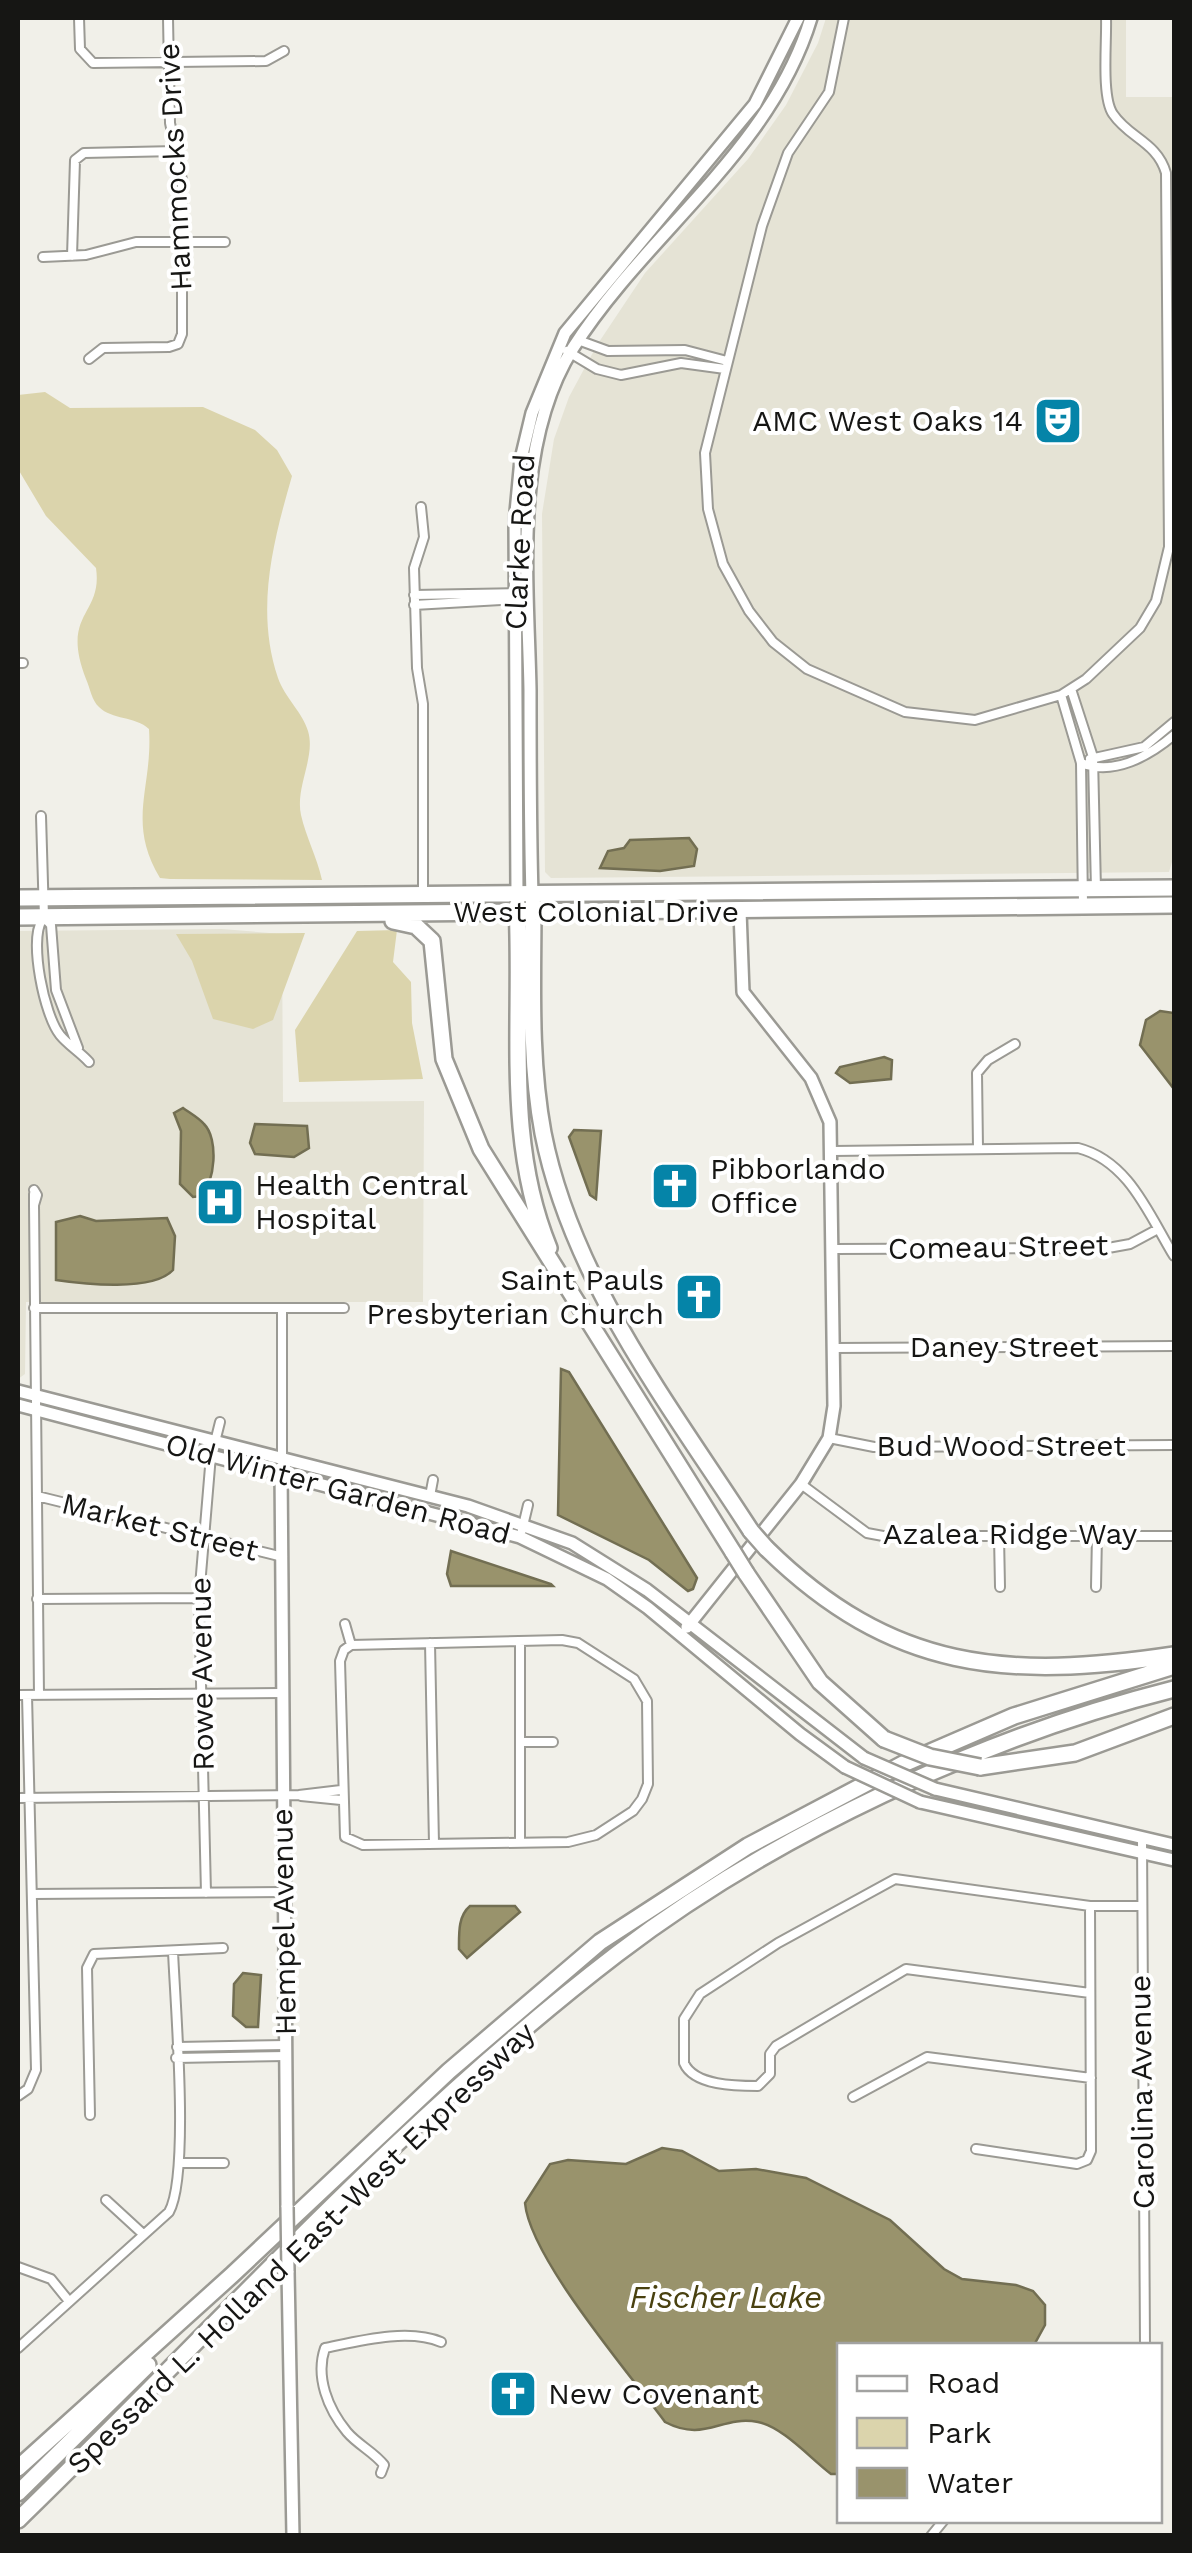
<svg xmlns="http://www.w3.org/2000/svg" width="1192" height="2553" viewBox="0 0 1192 2553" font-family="'Work Sans',sans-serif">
	<rect width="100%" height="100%" fill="#f1f0e9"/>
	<path fill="#e5e3d5" d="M826,18h300v79h48v758l-5,17 -618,6 -6,-6 -3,-358 12,-75 15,-42 28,-52 48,-72 103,-114 38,-54 32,-62z
		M222,929l60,5 1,168 141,-1 -1,201h-397l-1,72 -7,5v-448z"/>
	<path fill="#dbd4ac" d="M45,392l25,16 133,-1 52,23 22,20 15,26c-19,66 -37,134 -14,202 7,20 25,35 30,53 8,26 -13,56 -7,84 5,22 16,42 21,65l-152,-1 -10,-1c-34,-57 -7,-90 -11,-149 -14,-13 -37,-9 -50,-22 -7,-6 -9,-19 -13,-28 -26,-67 17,-63 10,-111l-50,-52 -28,-47v-74z
		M397,930l-4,32 18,20 1,41 11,56 -124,3 -4,-52 62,-99z
		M305,933l-32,87 -20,9 -40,-10 -21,-58 -16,-27z"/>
	<path fill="#99936c" stroke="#726e52" stroke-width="2.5" d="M689,838l8,11 -3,17 -34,5 -60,-3 8,-17 16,-3 6,-8z
		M1160,1011l14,2v76l-34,-44 6,-25z
		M884,1057l8,3 -1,19 -41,4 -14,-10 4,-6z
		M183,1108c7,5 16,10 21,16 15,15 11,59 -3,72l-8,1 -13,-13 1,-53 -7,-18z
		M255,1124l52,2 2,22 -15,9 -39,-3 -5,-11z
		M574,1130l27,1 -5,68 -6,-4 -21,-58z
		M80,1216l16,5 71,-3 8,18 -2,34c-20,22 -90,14 -117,10v-58z
		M561,1369l8,3 128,206 -4,11 -5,2 -39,-31 -91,-45z
		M451,1551l100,33 2,2h-102l-4,-12z
		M470,1906h45l5,6 -53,46 -8,-9c0,-16 -1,-33 11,-43z
		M243,1973l18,2 -3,52h-12l-13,-11 1,-32z
		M662,2148l20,3 37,20 37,-2 50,9 84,42 54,49 18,10 54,6 17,6 12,14v20l-11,20 -194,1 -2,128h-7c-20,-15 -48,-47 -73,-52 -37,-7 -53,21 -93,0 -36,-49 -135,-164 -140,-219l25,-39 18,-4 58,4z"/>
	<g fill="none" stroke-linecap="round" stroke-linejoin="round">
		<g stroke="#9b9a94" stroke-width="12">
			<path id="street" d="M79,18l1,31 13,14 173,-2 18,-10
				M844,18l-15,74 -41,61 -26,73 -57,227 3,56 15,55 26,47 24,31 34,27 98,43 70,8 86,-25 25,-16 54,-51 16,-27 13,-54 -3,-374c-9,-31 -37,-35 -53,-59 -12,-17 -6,-74 -7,-96
				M72,256l3,-96 9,-7 93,-2
				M43,257l43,-2 50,-13h89
				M578,340l30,11 77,-1 42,11
				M567,351l30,18 24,6 60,-12 44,6
				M89,359l14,-11 66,-1 9,-3 4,-10v-154l-12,-57 -2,-105
				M421,507l3,30 -10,31 3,100 6,36v190
				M414,595l106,-2
				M414,605l105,-6
				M18,663h5
				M1071,689l22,68 3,133
				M1061,695l20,68 2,141
				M1090,759l54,-12 30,-25
				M1081,763c33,13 68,-7 93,-28
				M41,816l3,101 7,8 5,65 22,58
				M42,920c-13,21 2,95 18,115 8,10 20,17 29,27
				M978,1148l-1,-75 11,-13 27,-16
				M833,1151l245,-3c51,13 71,67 96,108
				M34,1190l3,5 -3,10v-11
				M34,1205l5,490
				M834,1249l274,-1 22,-4 28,-15
				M34,1308h310
				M834,1348l340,-2
				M829,1438l45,9 300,-2
				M215,1442l5,-20
				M282,1458v-150
				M801,1484l66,49 16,3h291
				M37,1496l246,61
				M430,1496l3,-16
				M522,1530l6,-25
				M999,1536l1,51
				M1096,1587l1,-52
				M37,1599l162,-1
				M345,1624l6,21
				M562,1640l16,3 56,36 13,22 1,83 -6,15 -9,12 -37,24 -28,7 -205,3 -18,-8 -5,-176 4,-11 7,-5z
				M520,1641v201
				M430,1643l4,201
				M18,1695l263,-2
				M520,1742h33
				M301,1796l40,4
				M18,1798l281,-3 42,-5
				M1142,1838l3,508
				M206,1893l-7,-295 12,-143
				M32,1894l252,-2
				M1090,1993l-184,-24 -130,77 -6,8v20l-12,12c-21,0 -64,0 -74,-23v-44l16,-25 78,-51 117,-64 195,27h50
				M177,2047l109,-2
				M176,2058l110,-2
				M18,2096l10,-7 8,-19 -9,-375
				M853,2097l74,-40 164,21
				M90,2115l-3,-147 7,-14 129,-6
				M976,2149l101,15 10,-4 4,-9 -1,-245
				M180,2163h44
				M106,2200l37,34
				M18,2267l33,12 17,21
				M18,2348l151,-136c21,-37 6,-209 4,-261
				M381,2473l3,-8c-10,-13 -26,-20 -37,-33 -19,-23 -32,-55 -22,-84 34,-7 83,-20 116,-6
				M931,2536l13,-16"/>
		</g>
		<g stroke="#9b9a94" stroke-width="16">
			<path id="secondary" d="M517,895l-2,-372 6,-64 11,-46 33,-80 190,-229 43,-86
				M532,895c-2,-68 -2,-137 -2,-205 -2,-109 -18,-245 43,-342 73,-115 198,-197 238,-330
				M18,1391l450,115 104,37 75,47 217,168
				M18,1405l502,132 87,42 41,29 152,126 45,33
				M281,1468l6,739
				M687,1627l114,-143 28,-46 5,-32 -4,-284 -19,-44 -68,-86 -3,-81
				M935,1789l239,56
				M920,1802l254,58
				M288,2271l5,265"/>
		</g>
		<g stroke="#9b9a94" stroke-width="20">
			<path id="highway" d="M18,898l1156,-10
				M533,904c0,76 -4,154 10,229 29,148 128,274 208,398
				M517,906c6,115 -13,233 32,342
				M18,917l1156,-12
				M393,921l23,5 16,15 12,118 37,90 252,403
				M766,1548c126,124 242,132 408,107
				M746,1573l74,109 64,57
				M980,1767l95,-14 99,-37
				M18,2468l214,-193 217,-204 151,-129 148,-96 155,-82 111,-48 160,-50
				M18,2493l130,-128
				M18,2520c196,-190 381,-399 599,-566 157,-120 366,-217 557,-265"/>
		</g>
		<use href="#street" stroke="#fff" stroke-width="8"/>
		<use href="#secondary" stroke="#fff" stroke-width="11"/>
		<use href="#highway" stroke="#fff" stroke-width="15"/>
		<g stroke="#9b9a94" stroke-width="16" stroke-linecap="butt">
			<path id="secondary-bridge" d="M864,1758l71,31
				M845,1767l75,35
				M287,2207l1,64"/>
		</g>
		<g stroke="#9b9a94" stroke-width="20" stroke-linecap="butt">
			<path id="highway-bridge" d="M751,1531l15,17
				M733,1552l13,21
				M884,1739l46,18 50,10"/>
		</g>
		<use href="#secondary-bridge" stroke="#fff" stroke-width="11"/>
		<use href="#highway-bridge" stroke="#fff" stroke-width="15"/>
	</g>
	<defs>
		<g id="theatre-square" transform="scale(2.5)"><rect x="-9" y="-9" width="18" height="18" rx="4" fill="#0584a8" stroke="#fff"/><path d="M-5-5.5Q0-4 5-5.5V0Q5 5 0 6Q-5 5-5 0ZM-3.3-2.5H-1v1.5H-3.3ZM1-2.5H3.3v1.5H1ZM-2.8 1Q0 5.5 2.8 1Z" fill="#fff"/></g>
		<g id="church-square" transform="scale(2.5)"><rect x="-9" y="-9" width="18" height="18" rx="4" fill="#0584a8" stroke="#fff"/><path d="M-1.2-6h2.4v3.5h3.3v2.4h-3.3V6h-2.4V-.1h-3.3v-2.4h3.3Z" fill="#fff"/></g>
		<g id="hospital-square" transform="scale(2.5)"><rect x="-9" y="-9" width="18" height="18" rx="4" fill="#0584a8" stroke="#fff"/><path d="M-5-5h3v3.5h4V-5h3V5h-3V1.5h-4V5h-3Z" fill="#fff"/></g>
	</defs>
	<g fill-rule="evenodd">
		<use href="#theatre-square" x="1058" y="421"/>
		<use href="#church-square" x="675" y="1186"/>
		<use href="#hospital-square" x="220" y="1202"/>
		<use href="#church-square" x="699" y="1297"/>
		<use href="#church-square" x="513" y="2394"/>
	</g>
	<g text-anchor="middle" stroke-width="8" stroke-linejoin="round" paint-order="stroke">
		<g font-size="30" fill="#161614" stroke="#fff">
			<text transform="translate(175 167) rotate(-93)" y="10">Hammocks Drive</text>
			<text transform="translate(520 542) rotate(-87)" y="10">Clarke Road</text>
			<text x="596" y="922">West Colonial Drive</text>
			<text transform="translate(998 1247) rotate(-1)" y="10">Comeau Street</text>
			<text x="1004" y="1357">Daney Street</text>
			<text x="1001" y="1456">Bud Wood Street</text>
			<text transform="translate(338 1489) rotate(15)" y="10">Old Winter Garden Road</text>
			<text transform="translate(160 1527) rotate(14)" y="10">Market Street</text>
			<text x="1010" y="1544">Azalea Ridge Way</text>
			<text transform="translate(202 1674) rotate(-91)" y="10">Rowe Avenue</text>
			<text transform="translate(284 1922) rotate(-91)" y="10">Hempel Avenue</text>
			<text transform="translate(1142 2092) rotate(-91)" y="10">Carolina Avenue</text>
			<text transform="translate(301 2248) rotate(-44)" y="10">Spessard L. Holland East-West Expressway</text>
		</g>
		<g font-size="30" fill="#161614" stroke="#fff" text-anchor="start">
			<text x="1023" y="431" text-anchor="end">AMC West Oaks 14</text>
			<text x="710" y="1179">Pibborlando<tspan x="710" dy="34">Office</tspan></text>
			<text x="255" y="1195">Health Central<tspan x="255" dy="34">Hospital</tspan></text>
			<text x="664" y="1290" text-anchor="end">Saint Pauls<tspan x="664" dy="34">Presbyterian Church</tspan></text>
			<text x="548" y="2404">New Covenant</text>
		</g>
		<g font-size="32" font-style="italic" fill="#494110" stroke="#fff">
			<text x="726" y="2308">Fischer Lake</text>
		</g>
	</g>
	<rect width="1192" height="2553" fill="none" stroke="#161614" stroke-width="40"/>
	<rect x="837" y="2343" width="325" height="180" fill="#ffffff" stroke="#a2a2a1" stroke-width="2.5"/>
	<rect x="857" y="2376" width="50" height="15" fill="#ffffff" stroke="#a2a2a1" stroke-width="2.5"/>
	<text x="927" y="2393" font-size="30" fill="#161614">Road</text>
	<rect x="857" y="2418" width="50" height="30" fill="#dbd4ac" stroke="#a2a2a1" stroke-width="2.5"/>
	<text x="927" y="2443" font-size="30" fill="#161614">Park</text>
	<rect x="857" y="2468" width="50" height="30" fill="#99936c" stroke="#a2a2a1" stroke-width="2.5"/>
	<text x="927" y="2493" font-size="30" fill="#161614">Water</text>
</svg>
